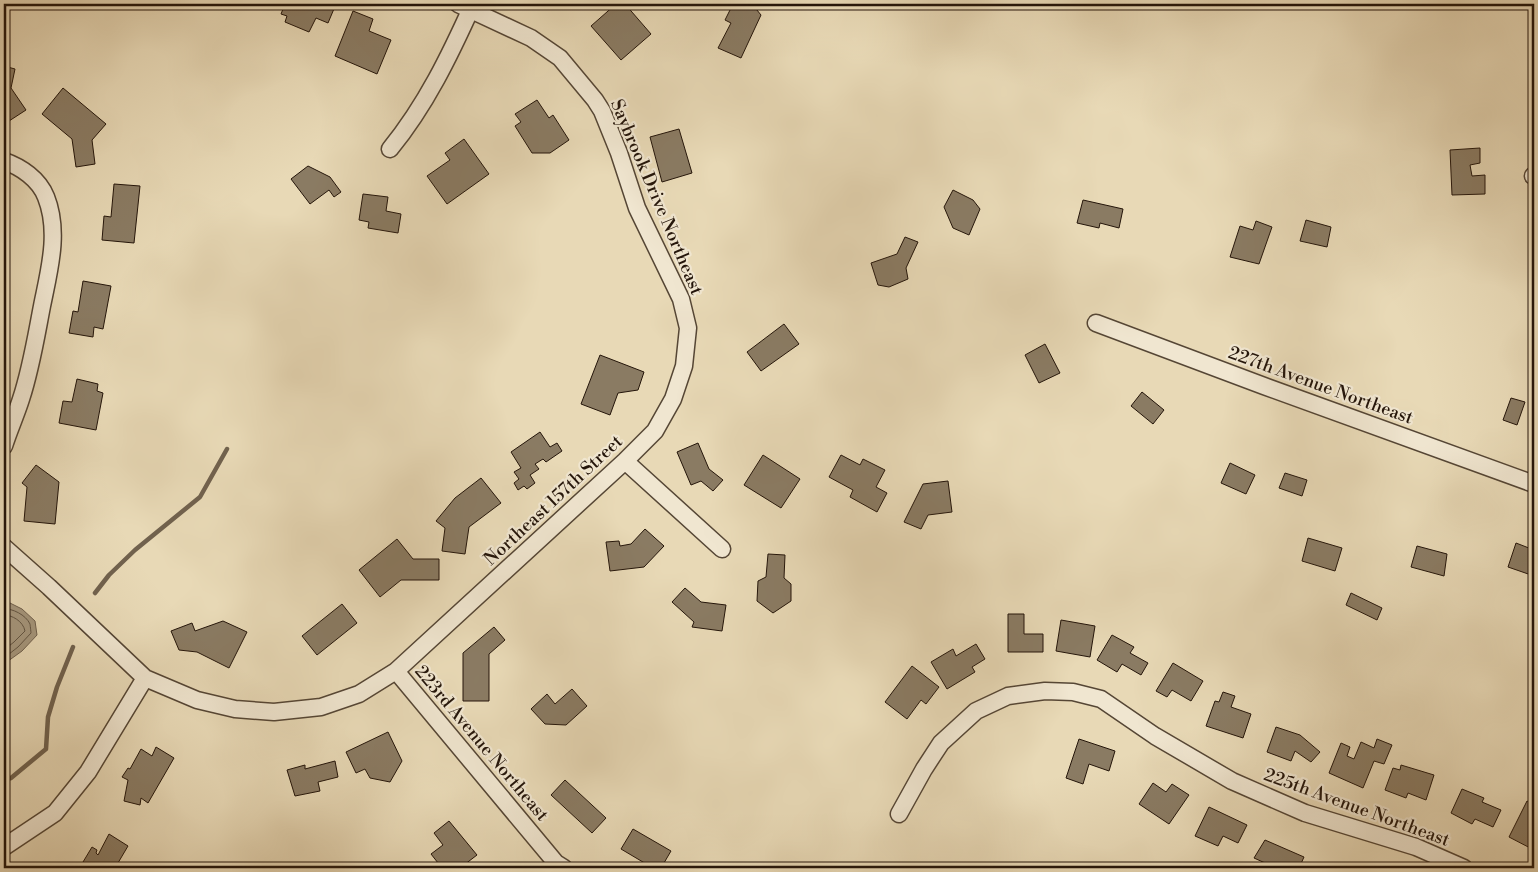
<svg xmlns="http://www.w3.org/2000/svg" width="1538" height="872" viewBox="0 0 1538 872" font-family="'Libre Bodoni',serif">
	<rect width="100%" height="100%" fill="#e8d9b6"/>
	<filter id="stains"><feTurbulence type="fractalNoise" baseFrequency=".004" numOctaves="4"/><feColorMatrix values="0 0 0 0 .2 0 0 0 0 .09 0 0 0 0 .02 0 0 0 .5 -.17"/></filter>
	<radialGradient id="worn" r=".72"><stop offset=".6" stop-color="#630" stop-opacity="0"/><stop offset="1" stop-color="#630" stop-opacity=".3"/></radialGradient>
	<path fill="#a5967c" stroke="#71624e" d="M10,603l12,6 13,12 2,14 -15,16 -18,13v-59z"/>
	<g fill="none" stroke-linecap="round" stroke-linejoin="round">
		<path stroke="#645643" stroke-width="1" d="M4,609c8,-1 22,6 26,15 0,0 1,8 1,9l-13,14 -14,11
			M4,615c8,0 19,6 21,16l-11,11 -10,8"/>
		<path stroke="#71624e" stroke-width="4.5" d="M95,593l14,-18 26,-25 65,-53 27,-48
			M4,780l7,-2 35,-29 2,-32 9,-30 16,-40"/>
	</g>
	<path fill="#8a7b63" stroke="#24150a" d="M285,4h51l-8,19 -12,-5 -7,14 -24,-10 2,-6 -6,-2z
		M616,4h9l26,30 -30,26 -30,-34z
		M733,4h19l9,11 -20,43 -23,-10 13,-25 -6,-3z
		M353,11l20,8 -4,12 22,9 -14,34 -42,-18z
		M4,66l11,3 -4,19 15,22 -17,11 -5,-7z
		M63,88l43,36 -14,16 3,24 -19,3 -4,-28 -30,-25z
		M537,100l12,18 4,-3 16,25 -19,13h-18l-17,-27 6,-4 -6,-8z
		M679,129l13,44 -30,9 -12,-45z
		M464,139l25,35 -42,30 -20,-28 23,-16 -5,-7z
		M1480,148v15l-10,2 2,11 13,-1v19l-33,1 -2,-45z
		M308,166l22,11 11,15 -7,5 -5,-7 -19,14 -19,-25z
		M114,184l26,2 -6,57 -32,-3 2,-24 7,1z
		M953,190l20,10 7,9 -11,26 -16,-7 -9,-21z
		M363,194l25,3 -2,14 15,3 -3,19 -30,-5 1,-6 -10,-2z
		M1083,200l40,9 -4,19 -19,-5 -1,5 -22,-5z
		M1306,220l25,7 -4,20 -27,-6z
		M1256,221l16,6 -13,37 -29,-7 10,-31 13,4z
		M905,237l13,5 -12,26 2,11 -19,8 -11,-2 -7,-22 26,-9z
		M83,281l28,5 -8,43 -9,-2 -1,10 -24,-4 4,-22 5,1z
		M784,324l15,20 -38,27 -14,-19z
		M1045,344l15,29 -21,10 -14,-28z
		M600,355l44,17 -6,18 -20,3 -8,22 -29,-11z
		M77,379l21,5 -1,7 6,2 -7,37 -37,-7 4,-22 9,1z
		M1142,392l22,18 -11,14 -22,-18z
		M1511,398l14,4 -8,23 -14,-5z
		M540,432l10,15 7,-4 5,8 -16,11 -3,-3 -8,5 4,5 -9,6 5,8 -8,6 -3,-3 -6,4 -4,-7 5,-4 -5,-7 7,-4 -10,-16z
		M698,443l11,26 14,11 -10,11 -12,-10 -10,4 -14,-33z
		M763,455l37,24 -19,29 -37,-23z
		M841,455l19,10 3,-6 22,11 -9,17 11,6 -10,19 -27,-15 3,-7 -24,-13z
		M1230,463l25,12 -9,19 -25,-11z
		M36,465l23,17 -4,42 -31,-3 3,-34 -5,-4z
		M1285,473l22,7 -5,16 -23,-8z
		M481,478l20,25 -32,24 -4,27 -23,-3 3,-23 -9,-7 19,-23z
		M948,481l4,31 -24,3 -7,14 -17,-7 19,-38z
		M645,529l19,17 -20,21 -34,4 -4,-29 13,-1 1,5 11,-2z
		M1308,538l34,10 -7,23 -33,-10z
		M397,539l16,20h26v21h-38l-21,17 -21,-27z
		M1516,543l18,7v26l-26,-9z
		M1417,546l30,8 -3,22 -33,-9z
		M768,554l17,1 -1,23 7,6v17l-18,12 -16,-12 1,-20 8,-4z
		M685,588l16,14 25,3 -4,26 -30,-4 2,-5 -22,-20z
		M1351,593l31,15 -5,12 -31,-15z
		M342,604l15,19 -40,32 -15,-19z
		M1008,614h16v20h19v18h-35z
		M1061,620l34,6 -5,31 -34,-6z
		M223,621l24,11 -18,36 -32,-16 -18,-2 -8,-19 21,-8 3,8z
		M494,627l11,13 -16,14v47h-26v-48z
		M1112,635l22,12 -4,6 18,10 -7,12 -19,-11 -5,8 -20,-12z
		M976,644l9,15 -13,8 3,5 -28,17 -16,-27 22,-13 3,7z
		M1173,663l30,18 -12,20 -19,-11 -5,7 -11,-6z
		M912,666l27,21 -13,17 -5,-4 -14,19 -22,-17z
		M572,689l15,17 -21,19 -21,-1 -14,-15 16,-15 8,10z
		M1223,692l12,4 -4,11 20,7 -8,24 -37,-12 9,-25 4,1z
		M1276,727l24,8 20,17 -9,10 -16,-11 -4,10 -24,-9z
		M388,732l14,29 -12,21 -20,-4 -5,-9 -9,4 -10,-21z
		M1079,739l36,12 -6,20 -20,-7 -6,20 -17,-6z
		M1377,739l15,6 -8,19 -10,-3 -11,27 -34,-15 12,-30 9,4 -3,9 7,3 7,-17 13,6z
		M156,747l18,11 -26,45 -7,-5 -1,7 -16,-4 4,-21 -6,-3 6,-9 2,1 11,-20 11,7z
		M335,761l3,16 -20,5 2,9 -25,5 -8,-26 18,-5v4z
		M1401,765l33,10 -8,25 -18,-7 -2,5 -21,-8 8,-22 7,2z
		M565,780l41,38 -14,15 -41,-38z
		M1153,783l13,9 6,-8 17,11 -20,29 -30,-20z
		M1462,789l22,9 -2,4 19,8 -8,17 -18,-8 -3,5 -21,-11z
		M1527,801l7,3v46l-25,-13z
		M1209,807l38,18 -9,18 -15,-7 -5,10 -23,-10z
		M449,821l28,34 -17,13h-18l-11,-14 12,-9 -9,-12z
		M633,829l38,22 -10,17h-8l-32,-19z
		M109,834l19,12 -13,22h-32l3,-5 -3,-1 9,-15 5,3 -1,3 2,2z
		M1265,840l39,17 -5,11h-26l1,-1 -20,-9z"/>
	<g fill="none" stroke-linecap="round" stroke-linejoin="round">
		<g stroke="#554635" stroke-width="19">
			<path id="minor" d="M390,149c36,-44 60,-94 83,-145
				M4,161c17,6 35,18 42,36 14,35 3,74 -4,109 -6,31 -11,63 -21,93 -5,16 -12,31 -17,47
				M1533,176l1,-1
				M1096,323l168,63 270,98
				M625,461l97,88
				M4,547l45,40 96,91 52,22 38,9 39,3 47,-5 38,-13 37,-23 160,192 8,5
				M396,671l229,-210 30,-30 18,-32 11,-33 4,-38 -7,-29 -44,-91 -18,-55 -17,-42 -7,-11 -35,-42 -29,-20 -73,-34
				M899,814l25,-45 17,-26 35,-32 32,-15 37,-5 28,1 28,7 54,37 77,45 73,32 111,34 48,21
				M4,847l51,-34 33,-41 57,-94"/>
		</g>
		<use href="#minor" stroke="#f0e6d0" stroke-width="16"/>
	</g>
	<g text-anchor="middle" stroke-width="4.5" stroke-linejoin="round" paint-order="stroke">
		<g font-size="18" fill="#24150a" stroke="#f0e6d0">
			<text transform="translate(657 197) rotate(67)" y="6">Saybrook Drive Northeast</text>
			<text transform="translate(1321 385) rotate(20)" y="6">227th Avenue Northeast</text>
			<text transform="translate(553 500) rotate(-43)" y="6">Northeast 157th Street</text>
			<text transform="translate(482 743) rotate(50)" y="6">223rd Avenue Northeast</text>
			<text transform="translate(1357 807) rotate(20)" y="6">225th Avenue Northeast</text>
		</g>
	</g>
	<rect width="1538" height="872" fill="none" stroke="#e8d9b6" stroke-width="20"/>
	<rect x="5" y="5" width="1528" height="862" fill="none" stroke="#24150a" stroke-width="2.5"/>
	<rect x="10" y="10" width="1518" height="852" fill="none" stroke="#24150a"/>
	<rect width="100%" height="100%" filter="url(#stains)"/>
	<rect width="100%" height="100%" fill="url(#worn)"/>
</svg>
